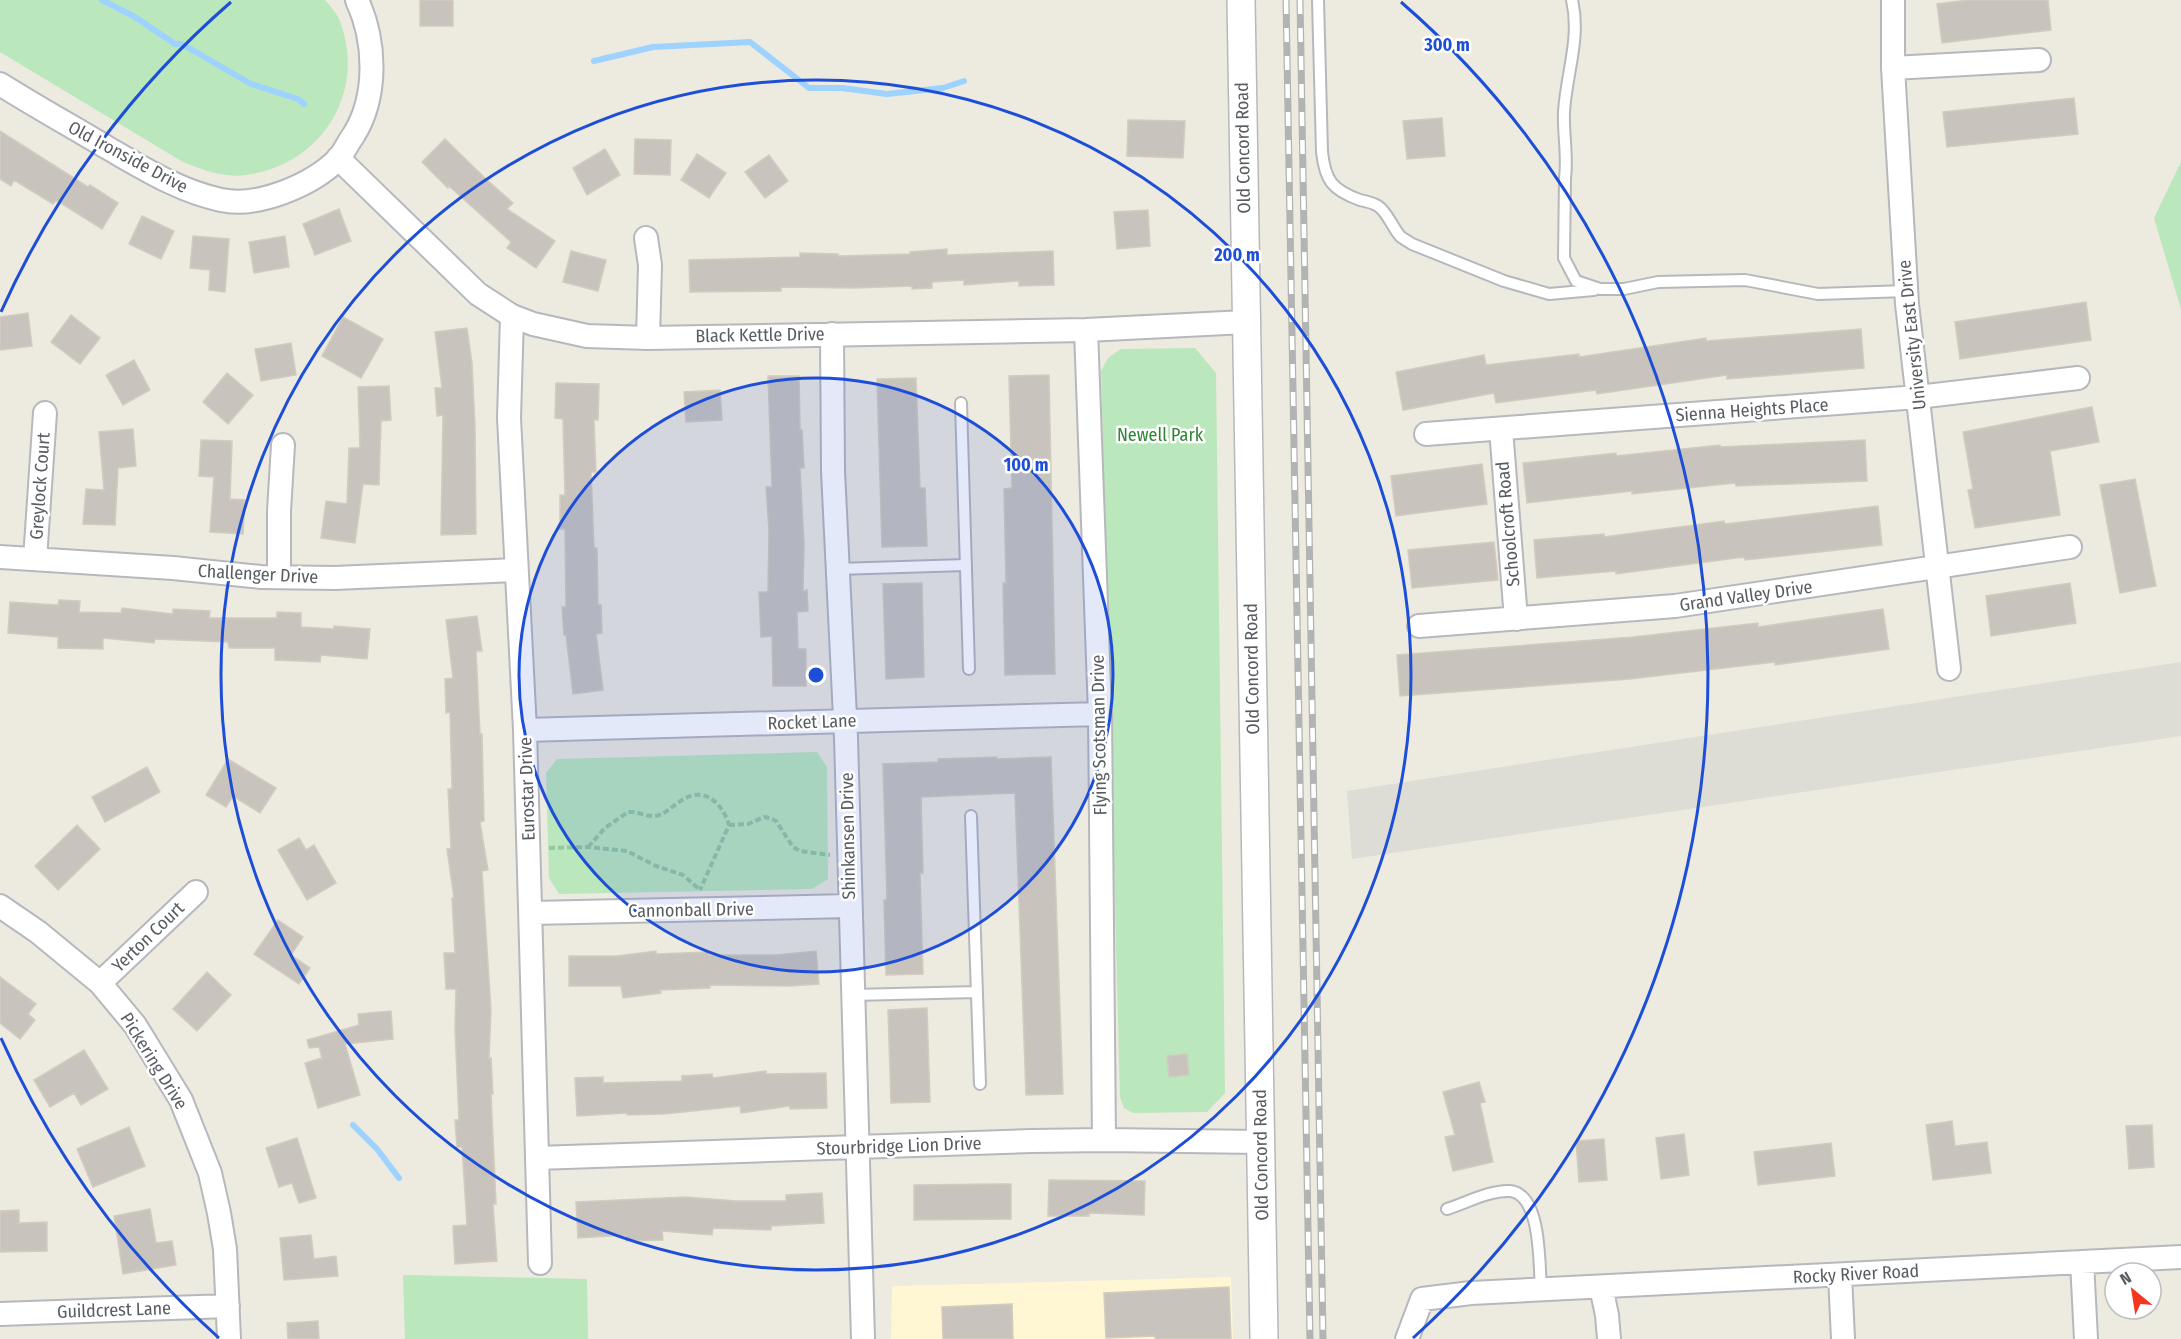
<svg xmlns="http://www.w3.org/2000/svg" width="2181" height="1339" viewBox="0 0 2181 1339" font-family="'Fira Sans Condensed',sans-serif">
	<rect width="100%" height="100%" fill="#edeae0"/>
	<path fill="#fff6d3" d="M1231,1277l2,62h-342l1,-53z"/>
	<path fill="#dddcd5" d="M2181,662v74l-829,123 -5,-68z"/>
	<path fill="#bae7bb" d="M0,0h325c5,6 11,12 14,19 29,72 -17,146 -93,156 -22,3 -43,-5 -63,-13l-183,-110z
		M2181,162v147l-27,-91z
		M1195,348l21,25 9,720 -18,19 -74,1 -9,-5 -4,-11 -19,-726 7,-13 13,-9z
		M817,752l10,15 1,112 -16,10 -253,5 -10,-16 -3,-105 11,-14z
		M403,1275l184,4 1,60h-183z"/>
	<g fill="none" stroke-linecap="round" stroke-linejoin="round">
		<path stroke="#9ed2ff" stroke-width="6" d="M102,0l33,17 40,27h7l69,40 47,15 6,5
			M594,61l59,-14 97,-5 59,46h33l45,6 56,-6 21,-7
			M353,1125l24,24 22,29"/>
	</g>
	<path fill="#c8c4bd" stroke="#d2ccbe" stroke-width="1.5" d="M420,0h33v26h-33z
		M1968,0h80l3,30 -109,13 -5,-39z
		M2074,98l4,36 -131,13 -4,-35z
		M1442,118l3,38 -38,3 -4,-38z
		M1128,120l57,1 -2,37 -56,-2z
		M0,131l88,56 2,-2 28,18 -16,26 -46,-29 -3,4 -39,-24 -3,6 -11,-7z
		M445,139l42,41 26,23 -6,6 48,32 -19,27 -29,-20 4,-6 -62,-56 -1,2 -26,-26z
		M635,139l36,1 -1,35 -36,-1z
		M605,149l15,26 -33,20 -14,-27z
		M697,154l29,19 -17,25 -28,-18z
		M769,155l19,26 -23,17 -20,-26z
		M339,209l12,32 -36,14 -12,-31z
		M1148,210l2,36 -33,3 -3,-37z
		M142,216l32,15 -13,28 -32,-15z
		M193,236l36,3 -4,53 -16,-2 1,-20 -20,-2z
		M285,236l4,31 -35,6 -5,-31z
		M947,249v6l106,-4 1,34 -35,1v-5l-55,4v-5l-32,2v6l-20,1v-3l-57,2 -74,-1v4l-91,1 -1,-32 111,-3v-4l38,1v2l72,-2v-2z
		M571,251l35,9 -8,31 -35,-9z
		M2086,302l5,38 -131,19 -5,-37z
		M28,313l4,33 -32,4v-33z
		M71,315l29,23 -20,26 -29,-22z
		M343,317l40,22 -22,39 -39,-22z
		M467,328l5,35 3,64 1,107 -35,1 2,-120 -6,1 -2,-28h7l-7,-56z
		M1861,329l3,39 -137,11v-4l-130,19 -1,-4 -100,13 -2,-10 -91,17 -7,-38 88,-17 2,10 93,-11v3l127,-19v3z
		M291,343l5,32 -35,6 -6,-32z
		M134,360l16,30 -27,15 -17,-30z
		M227,373l26,22 -25,29 -25,-22z
		M1049,375l6,299 -50,1 -2,-92h3l-2,-94 8,-1 -3,-112z
		M768,376h31l1,54h2l2,38h-4l4,77 -1,46 4,-1 1,21 -11,1 1,37h8v37h-33l-1,-50 -11,1 -2,-45h9l1,-62 -3,-43h6z
		M916,378l4,110h5l2,58 -45,1 -5,-168z
		M556,383l43,1 -1,36h-4l2,52h-5l3,76h3l1,57h3l1,28 -6,1 7,56 -30,4 -7,-59h-2l-2,-28h4l-1,-78h-5v-34h5l-2,-76 -8,-1z
		M389,386l2,34 -10,1 -2,64 -16,-1 -8,59 -34,-5 5,-37 21,3 2,-56h11l-2,-61z
		M720,390l2,30 -36,2 -2,-30z
		M2092,407l7,35 -49,9 10,64 -85,13 -7,-38 5,-1 -10,-57z
		M133,429l3,37 -18,2 -3,57 -32,-1 3,-35 18,1 -5,-58z
		M201,440l31,1 -2,58 15,1 -2,34 -33,-2 4,-55 -15,-1z
		M1865,440l2,41 -131,5 -1,-3 -103,11v-3l-105,12 -4,-40 93,-10v3l104,-11v2z
		M1482,464l5,40 -91,12 -5,-40z
		M2135,479l21,107 -36,7 -20,-108z
		M1878,506l4,39 -137,15 -1,-3 -128,17v-3l-79,7 -3,-38 70,-6v3l120,-16 1,3z
		M1494,542l4,38 -86,8 -4,-38z
		M922,583l2,94 -38,2 -3,-95z
		M2070,583l6,40 -85,13 -5,-40z
		M59,600l21,1 -1,11 42,1 1,-5 51,6v-5l37,2 -1,7h68v-6l24,1v14l33,2v-3l36,3 -3,30 -46,-4 -1,7 -45,-2v-12h-46l-1,-6 -73,-3 -1,4 -51,-5v11l-45,-1v-11l-50,-4 2,-31 48,3z
		M1883,609l6,40 -114,16v-3l-145,17 -230,17 -3,-41 236,-18 125,-14v4z
		M477,616l5,35h-6l4,83h2l2,87 -4,1 8,48 -6,1 9,139 -2,48h2l2,36h-2l5,110h-3l4,57 -42,3 -2,-38 14,-1 -5,-78h-5l-2,-27h4l-4,-91 1,-40h-10l-2,-36h11l-3,-55h2l-7,-49h4l-3,-60h4l-2,-77 -4,1 -1,-34 8,-1 -7,-58z
		M997,757v2l54,-2 12,337 -37,1 -11,-302 -94,4 2,76h-3l3,101 -37,1 -2,-75h3l-4,-136 55,-2v-3z
		M228,759l48,29 -16,25 -27,-17 -7,11 -20,-12z
		M147,767l13,25 -55,30 -13,-25z
		M77,825l23,24 -42,41 -23,-24z
		M299,838l7,12 8,-5 22,38 -29,17 -29,-50z
		M278,920l25,17 -12,18 19,13 -11,16 -45,-30z
		M656,951v3l53,-2v3h67l40,-4 3,33 -29,2 -80,-1v3l-50,2 1,3 -38,5 -2,-12h-52v-30h48z
		M207,972l24,23 -34,36 -24,-22z
		M0,977l36,27 -8,10 7,6 -15,19 -20,-16z
		M927,1008l3,94 -39,1 -3,-93z
		M391,1011l2,28 -48,5 15,51 -42,13 -13,-45 17,-5 -3,-11 -10,1 -2,-8 52,-15 -1,-11z
		M84,1050l24,39 -27,16 -7,-12 -24,14 -16,-27z
		M1187,1054l2,21 -20,2 -2,-21z
		M766,1071v3l60,-1 1,35 -37,1v-3l-49,7 -1,-7 -76,8 -37,1v-2l-50,3 -2,-38 28,-1v6l79,-2v-5l30,-2 1,4z
		M1479,1082l6,20 -5,1 13,59 -40,9 -8,-34 10,-2 -12,-43z
		M1952,1121l3,25 32,-4 4,31 -58,7 -7,-55z
		M2152,1125l2,42 -25,2 -3,-43z
		M129,1127l16,39 -52,21 -16,-38z
		M1684,1134l5,41 -28,4 -5,-41z
		M297,1138l19,60 -17,5 -7,-20 -13,4 -13,-39z
		M1604,1139l3,41 -28,2 -3,-41z
		M1831,1143l4,33 -77,9 -4,-33z
		M1049,1180l96,1 -1,34 -55,-2v3h-41z
		M998,1184h13v35l-97,1v-35z
		M822,1193l2,30 -53,3v4l-58,-2 -1,7 -50,-4 1,9 -37,1 -1,-6 -47,3 -2,-36 110,-5 50,4h50v-6z
		M150,1209l6,34 16,-2 4,24 -53,9 -9,-58z
		M19,1210v13l28,-1v29l-47,1v-41z
		M311,1235l3,24 22,-3 2,20 -54,4 -4,-42z
		M1229,1287l2,52h-76v-3l-49,2 -2,-45z
		M1012,1304l1,35h-70l-1,-32z
		M318,1321l1,18h-31l-1,-16z"/>
	<g fill="none" stroke-linecap="round" stroke-linejoin="round">
		<g stroke="#b6b8be" stroke-width="14">
			<path id="service" d="M1318,0l4,152c3,28 10,38 38,48 5,1 13,3 18,6 10,7 14,21 22,30 3,3 8,5 12,8l92,37 45,13 45,-4
				M1572,0c9,38 -6,75 -8,112 -1,22 4,45 1,66l-1,80 12,23 24,8h24l34,-7 87,-2 73,14 88,-3
				M961,403l8,266
				M837,569l129,-4
				M971,816l9,268
				M853,995l124,-3
				M1447,1209c19,-6 43,-19 63,-18 32,3 29,76 31,99"/>
		</g>
		<g stroke="#b6b8be" stroke-width="26">
			<path id="minor" d="M1893,0v68l14,236 42,365
				M1893,68l146,-8
				M0,84c35,22 71,42 106,63 37,21 73,44 115,53 37,8 91,-15 117,-41 6,-7 10,-16 15,-23 25,-39 23,-95 4,-136
				M338,158l140,136 34,22 21,8 54,12 61,2 438,-8 160,-8
				M646,238l4,27 -2,73
				M512,316l-3,102 16,312 15,533
				M1086,330l14,384 4,426
				M832,334l1,137 13,267 17,601
				M1501,429l15,190
				M1426,434l492,-37 160,-19
				M0,557l173,11 88,9 74,1 181,-8
				M35,559l10,-146
				M279,577v-66l4,-66
				M1419,626l256,-20 395,-59
				M525,730l575,-16
				M0,906l38,26 62,51 35,42 46,75 29,73 9,40 6,36 4,90
				M531,913l319,-7
				M100,983l96,-91
				M537,1158l495,-17 72,-1 157,2
				M2082,1262l4,77
				M1840,1275l3,64
				M1601,1287l6,28 2,24
				M0,1314l228,-8
				M1407,1339l15,-40 49,-6 710,-36"/>
		</g>
		<g stroke="#b6b8be" stroke-width="30">
			<path id="tertiary" d="M1241,0l23,1339"/>
		</g>
		<path stroke="#93c8a3" stroke-width="4" stroke-dasharray="6 3" stroke-linecap="butt" d="M729,825l19,-1 16,-7 6,1 6,3 17,26 7,4 30,4
			M588,847l17,-19 23,-16c10,-1 18,5 27,4 12,-2 19,-12 29,-17 22,-13 39,6 45,26l-29,65
			M549,848l39,-1 39,4 29,15 27,9 16,14"/>
		<use href="#service" stroke="#fff" stroke-width="10"/>
		<use href="#minor" stroke="#fff" stroke-width="22"/>
		<use href="#tertiary" stroke="#fff" stroke-width="27"/>
		<g stroke="#b2b3b3" stroke-width="7">
			<path id="rail" d="M1286,0l24,1339
				M1300,0l23,1339"/>
		</g>
		<use href="#rail" stroke="#fff" stroke-width="4.5" stroke-dasharray="14" stroke-linecap="butt"/>
	</g>
	<circle cx="816" cy="675" r="297" fill="#1d4ed8" fill-opacity=".12"/>
	<g fill="none" stroke="#1d4ed8" stroke-width="3">
		<circle cx="816" cy="675" r="297"/>
		<circle cx="816" cy="675" r="595"/>
		<path d="M219 1338A892 892 0 0 1 1 1038M1 312A892 892 0 0 1 231 2M1401 2A892 892 0 0 1 1413 1338"/>
	</g>
	<g text-anchor="middle" stroke-width="5" stroke-linejoin="round" paint-order="stroke">
		<g font-size="18" fill="#595d62" stroke="#fff">
			<text transform="translate(1243 148) rotate(-91)" y="6">Old Concord Road</text>
			<text transform="translate(128 157) rotate(28)" y="6">Old Ironside Drive</text>
			<text transform="translate(760 335) rotate(-1)" y="6">Black Kettle Drive</text>
			<text transform="translate(1912 335) rotate(-96)" y="6">University East Drive</text>
			<text transform="translate(1752 410) rotate(-4)" y="6">Sienna Heights Place</text>
			<text transform="translate(40 486) rotate(-86)" y="6">Greylock Court</text>
			<text transform="translate(1508 524) rotate(-95)" y="6">Schoolcroft Road</text>
			<text transform="translate(258 574) rotate(3)" y="6">Challenger Drive</text>
			<text transform="translate(1746 596) rotate(-8)" y="6">Grand Valley Drive</text>
			<text transform="translate(1252 669) rotate(-91)" y="6">Old Concord Road</text>
			<text transform="translate(812 722) rotate(-2)" y="6">Rocket Lane</text>
			<text transform="translate(1099 735) rotate(-91)" y="6">Flying Scotsman Drive</text>
			<text transform="translate(527 789) rotate(-92)" y="6">Eurostar Drive</text>
			<text transform="translate(848 836) rotate(-91)" y="6">Shinkansen Drive</text>
			<text transform="translate(691 910) rotate(-1)" y="6">Cannonball Drive</text>
			<text transform="translate(148 937) rotate(-44)" y="6">Yerton Court</text>
			<text transform="translate(154 1061) rotate(58)" y="6">Pickering Drive</text>
			<text transform="translate(899 1146) rotate(-2)" y="6">Stourbridge Lion Drive</text>
			<text transform="translate(1261 1155) rotate(-91)" y="6">Old Concord Road</text>
			<text transform="translate(1856 1274) rotate(-3)" y="6">Rocky River Road</text>
			<text transform="translate(114 1310) rotate(-2)" y="6">Guildcrest Lane</text>
		</g>
		<g font-size="18" fill="#2e8335" stroke="#fff">
			<text x="1160" y="441">Newell Park</text>
		</g>
	</g>
	<circle cx="816" cy="675" r="9" fill="#1d4ed8" stroke="#fff" stroke-width="3"/>
	<g font-size="18" text-anchor="middle" font-weight="bold" fill="#1d4ed8" stroke="#fff" stroke-width="5" stroke-linejoin="round" paint-order="stroke">
		<text x="1447" y="51">300 m</text>
		<text x="1237" y="261">200 m</text>
		<text x="1026" y="471">100 m</text>
	</g>
	<g transform="translate(2133 1291) rotate(330)"><circle r="28" fill="#ffffff" stroke="#bdbec0" stroke-width="1.5"/>
	<path d="M0-4.5L10 22L0 15L-10 22Z" fill="#f33620"/>
	<text y="-9" font-size="16" font-weight="bold" text-anchor="middle" fill="#595d62">N</text>
	</g>
</svg>
